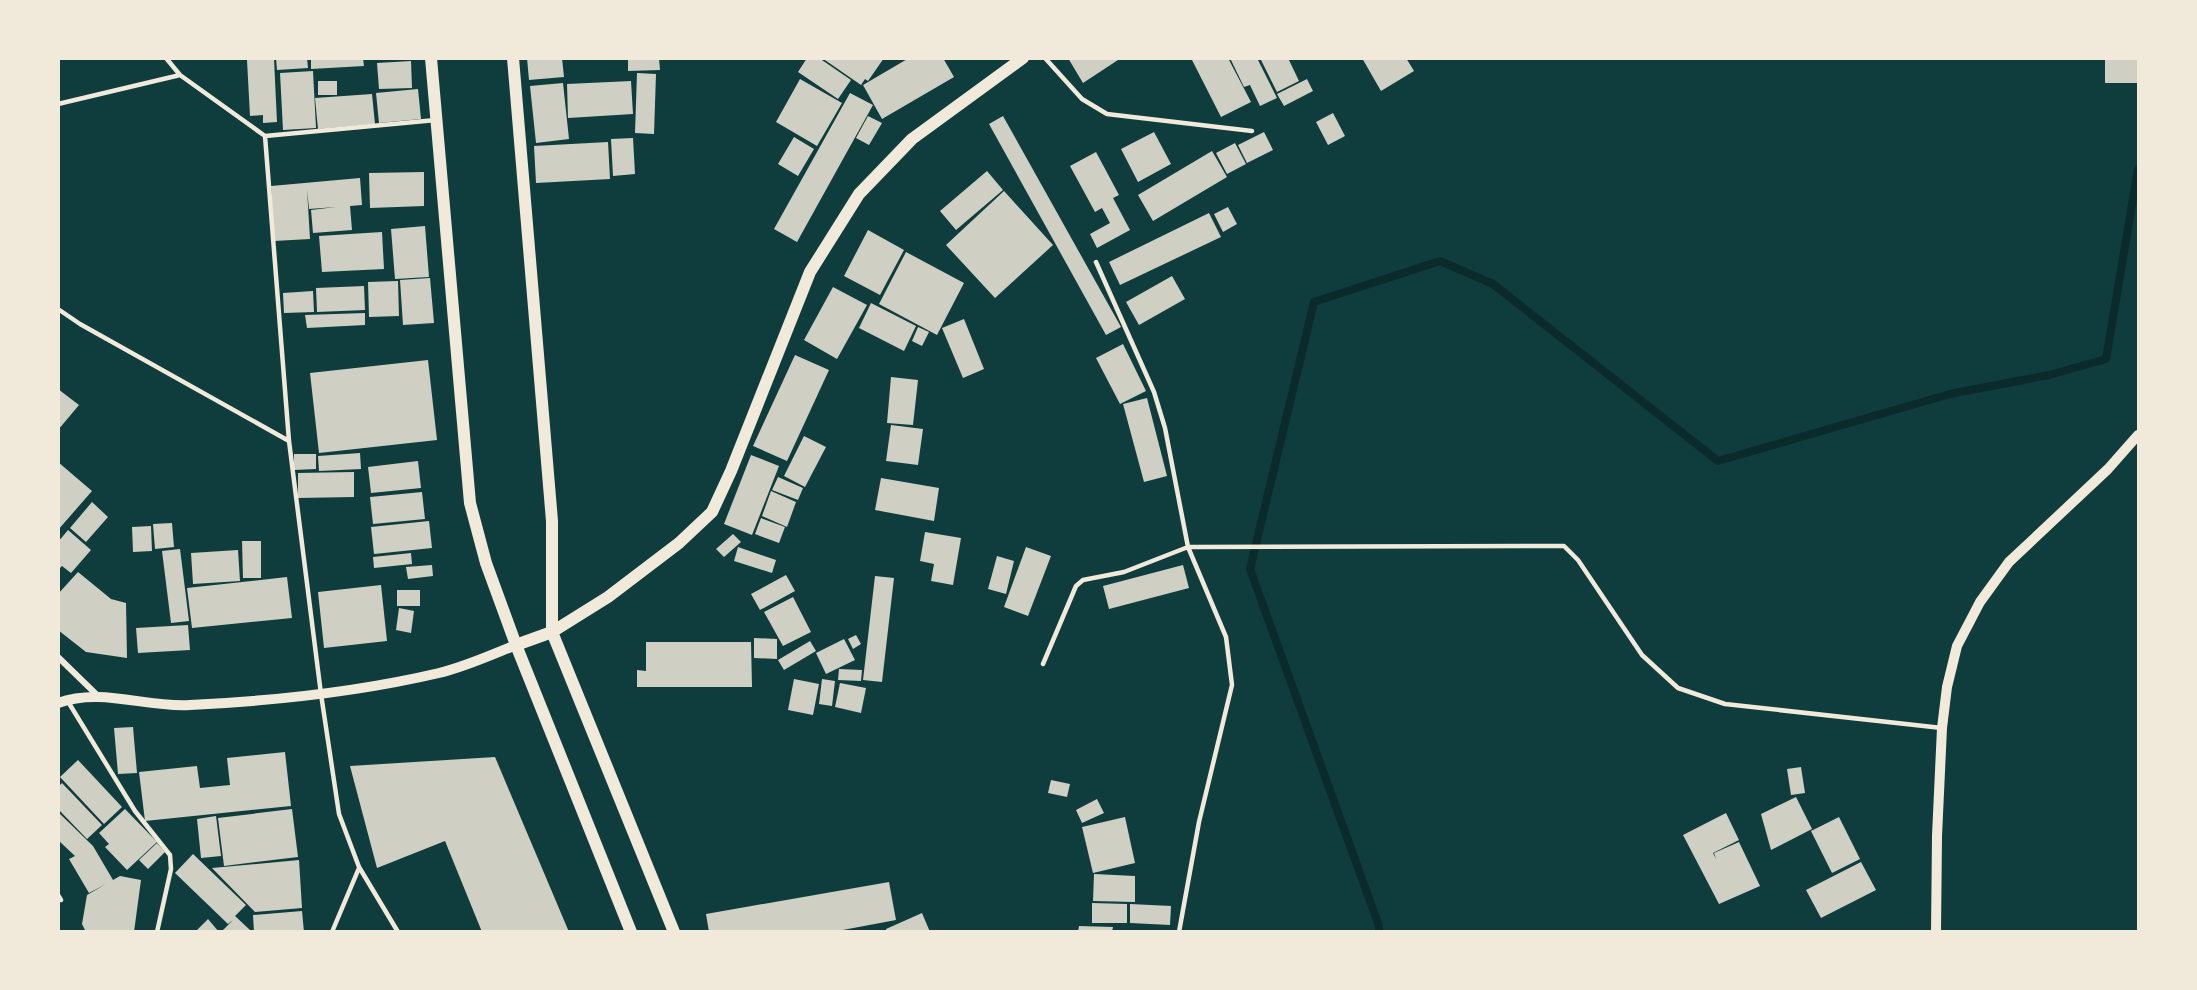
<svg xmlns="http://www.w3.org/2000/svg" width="2197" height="990" viewBox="0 0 2197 990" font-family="Figtree,sans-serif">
	<rect width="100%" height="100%" fill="#0f3d3e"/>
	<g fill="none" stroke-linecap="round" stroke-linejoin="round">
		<path stroke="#0a2a2b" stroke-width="8" d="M1379,932v-6l-129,-357 64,-267 126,-41 53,23 225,177 232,-67 99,-19 57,-16 32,-190"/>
	</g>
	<path fill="#cfcfc3" d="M276,58h31l1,10 -31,2z
		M311,58h52l1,8 -53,3z
		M527,58h35l2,19 -35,3z
		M628,58h31l1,12 -32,1z
		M807,58h12l32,22 -13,19 -40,-27z
		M822,58h62l-16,23 -3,-2 -4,6z
		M909,58h34l11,19 -72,42 -19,-34z
		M1068,58h53l-38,25z
		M1191,58h37l23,44 -30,15z
		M1230,58h27l20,40 -17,8 -10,-21 -6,2z
		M1260,58h28l11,23 -22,11z
		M1362,58h44l8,13 -33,20z
		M2105,58h33v25h-33z
		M274,59l3,63 -14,1v-8l-13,1 -3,-56z
		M411,61l1,27 -33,1 -2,-26z
		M313,71l3,57 -33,2 -3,-57z
		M637,73l19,1 -2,60 -19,-1z
		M800,79l42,24 -25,43 -41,-24z
		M1307,79l6,12 -29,15 -7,-12z
		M318,81h19v14h-19z
		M631,81l2,33 -65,4 -1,-34z
		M563,83l6,56 -33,4 -6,-57z
		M418,89l3,30 -42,4 -3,-30z
		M850,93l23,12 -76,137 -23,-13z
		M372,94l3,30 -57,5 -3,-31z
		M1333,113l12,23 -17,9 -12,-23z
		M868,116l14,7 -13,22 -13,-7z
		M1003,116l118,211 -15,8 -117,-211z
		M1154,132l17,32 -33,18 -17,-33z
		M1264,132l9,18 -26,13 -9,-18z
		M794,137l20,12 -16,27 -20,-12z
		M633,138l2,36 -22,2 -2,-37z
		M608,142l2,37 -74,4 -2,-37z
		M1235,143l11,21 -19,10 -11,-21z
		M1212,151l15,26 -74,44 -15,-26z
		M1096,152l23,43 -6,3 17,32 -33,18 -7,-14 20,-11 -8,-15 -7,4 -25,-46z
		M987,171l16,19 -47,40 -16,-19z
		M424,172v34l-54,2 -1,-35z
		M360,178l2,27 -12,1 2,24 -39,3 -2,-23 25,-3 -27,2 -2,-20 3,50 -36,2 -3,-55z
		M1004,191l49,54 -58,53 -49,-53z
		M1228,207l9,17 -14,8 -9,-18z
		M1209,213l12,24 -101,48 -11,-23z
		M425,226l4,51 -34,2 -4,-50z
		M868,230l36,20 -24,45 -36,-19z
		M382,232l2,37 -62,3 -3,-36z
		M906,252l58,31 -27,52 -58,-31z
		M1172,276l13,23 -46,26 -13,-23z
		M430,278l4,45 -31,2 -3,-45z
		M398,281l1,35 -30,1 -1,-35z
		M364,286l1,24 -48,2 -1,-24z
		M833,287l34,18 -30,54 -33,-19z
		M313,291l1,21 -30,1 -1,-20z
		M871,303l45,23 -12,25 -45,-23z
		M365,313v12l-58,3 -2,-13z
		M964,319l20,50 -21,9 -21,-50z
		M918,327l11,5 -7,14 -10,-5z
		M1123,344l23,47 -26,13 -24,-46z
		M795,355l34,15 -42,91 -34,-15z
		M428,360l9,80 -118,13 -9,-80z
		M891,377l27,3 -5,45 -26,-2z
		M58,389l21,16 -21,25z
		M1147,398l20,78 -23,6 -21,-78z
		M891,425l32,4 -5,36 -32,-4z
		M804,436l22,11 -21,40 -21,-11z
		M360,453l1,16 -42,2 -1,-15z
		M294,454h22v15l-22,1z
		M751,455l28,11 -27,69 -28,-11z
		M418,461l3,27 -50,5 -3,-26z
		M58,462l34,29 -34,39z
		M354,472v25l-56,1v-25z
		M778,477l25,11 -5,12 -26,-10z
		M881,478l58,10 -5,33 -59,-11z
		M771,491l25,11 -9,25 -25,-11z
		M422,492l3,27 -52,5 -3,-27z
		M92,502l16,15 -22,25 -16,-14z
		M761,518l24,9 -6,16 -24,-9z
		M429,521l3,27 -58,6 -3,-27z
		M172,523l2,24 -19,2 -2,-25z
		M151,526l1,25 -19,1 -1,-25z
		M68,530l23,20 -20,23 -9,-7 -4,4v-28z
		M925,532l36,6 -8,47 -22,-4 3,-17 -14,-3z
		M733,534l8,8 -17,15 -8,-8z
		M242,541h19v37h-18z
		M738,547l38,13 -4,13 -38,-12z
		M1026,547l25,9 -23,60 -24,-9z
		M180,549l9,72 -18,2 -9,-72z
		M238,550l2,31 -47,3 -2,-31z
		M411,553l1,11 -38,4 -1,-11z
		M997,556l17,5 -8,33 -18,-5z
		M432,565l1,11 -25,3 -2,-12z
		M1183,565l6,23 -80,21 -6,-23z
		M78,572l33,27 15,4 1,55 -41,-6 -28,-22v-36z
		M786,575l9,16 -35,19 -9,-16z
		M875,576l19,2 -12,104 -19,-2z
		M287,577l5,41 -100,10 -5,-40z
		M381,585l6,56 -63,7 -6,-56z
		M397,590h23v16h-23z
		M793,597l18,35 -28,14 -19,-34z
		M399,608l15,3 -3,22 -15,-3z
		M188,625l2,25 -52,3 -2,-25z
		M856,635l5,9 -8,5 -5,-10z
		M754,638l23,1v20l-23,-1z
		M844,639l11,21 -29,14 -10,-21z
		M810,641l6,10 -32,19 -6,-10z
		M646,642h105l1,45h-115v-17l9,1z
		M839,669l23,1 -1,11 -23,-1z
		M794,679l25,5 -6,31 -25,-5z
		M822,679l13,2 -3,25 -13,-2z
		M840,683l26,5 -5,25 -26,-6z
		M133,727l4,46 -19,1 -4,-46z
		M285,752l6,54 -146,15 -6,-49 58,-6 3,22 30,-3 -3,-27z
		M495,757l74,175h-87l-37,-91 -68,27 -27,-102z
		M78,760l44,47 -18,17 -44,-47z
		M1801,767l4,26 -14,2 -4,-26z
		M1051,780l19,4 -3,13 -19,-4z
		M62,783l40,42 -15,14 -29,-30v-22z
		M1796,797l16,32 -41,21 -10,-36z
		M1097,799l7,14 -22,10 -6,-13z
		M125,809l32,33 -30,28 -22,-23 4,-3 -10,-11z
		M292,809l6,48 -74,9 -6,-48z
		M58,812l35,34 20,34 7,-4 21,4 -7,52h-48l-4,-8 5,-29 19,-11 -17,9 -20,-34 6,-3 -17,-16z
		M1726,813l13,27 -26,13 3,6 -2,-6 25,-11 21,44 -41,18 -36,-69z
		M216,816l5,40 -20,2 -4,-39z
		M1125,817l10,46 -42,10 -11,-46z
		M1839,817l21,42 -28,14 -21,-42z
		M157,843l8,9 -17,17 -9,-9z
		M193,854l53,51 -11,11 15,14 -1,2h-24l-2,-2 10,-10 -5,4 -53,-51z
		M299,860l3,48 -47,4 -43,-44z
		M1861,862l15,28 -55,28 -15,-28z
		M1094,874l41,2v26l-42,-1z
		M889,882l7,38 -64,12h-123l-3,-18z
		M1092,903l35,1v19h-35z
		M1130,904l41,2 -1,19 -40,-2z
		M302,911l2,21h-50l-1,-17z
		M922,913l8,19h-43l-1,-3z
		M208,919l11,13h-24z
		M1079,926l34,1 -1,5h-34z"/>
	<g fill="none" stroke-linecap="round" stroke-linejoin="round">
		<path stroke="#f1e9da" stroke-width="4.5" d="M166,58l14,17 85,61 171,-16
			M1045,58l37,41 25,15 145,17
			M58,104l122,-29
			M265,136l24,305 32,253 18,120 20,53 39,65
			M1096,262l58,130 11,36 23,119 38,90 6,48 -33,137 -20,110
			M58,309l22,15 209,117
			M1043,664l33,-78 7,-6 41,-8 64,-25 376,-1 14,14 64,95 36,33 47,16 217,24
			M67,700l68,111 35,44 1,14 -14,63
			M58,895l3,5
			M332,932l27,-64"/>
		<path stroke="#f1e9da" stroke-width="6" d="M58,657l40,39"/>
		<path stroke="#f1e9da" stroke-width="10" d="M58,703c44,-16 88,5 132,2 83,-4 168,-13 249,-32 26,-6 52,-18 77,-28
			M1936,932l1,-96 5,-108 5,-41 10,-41 23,-44 29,-40 99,-93 30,-34"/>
		<path stroke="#f1e9da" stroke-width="12" d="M431,58l39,445 16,60 30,82 115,287
			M513,58l39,463v111l122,300
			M516,645l36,-13 56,-35 71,-54 33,-31 19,-41 79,-199 49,-78 53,-55 111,-81"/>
	</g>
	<rect width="2197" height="990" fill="none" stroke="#f1e9da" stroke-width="120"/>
</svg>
